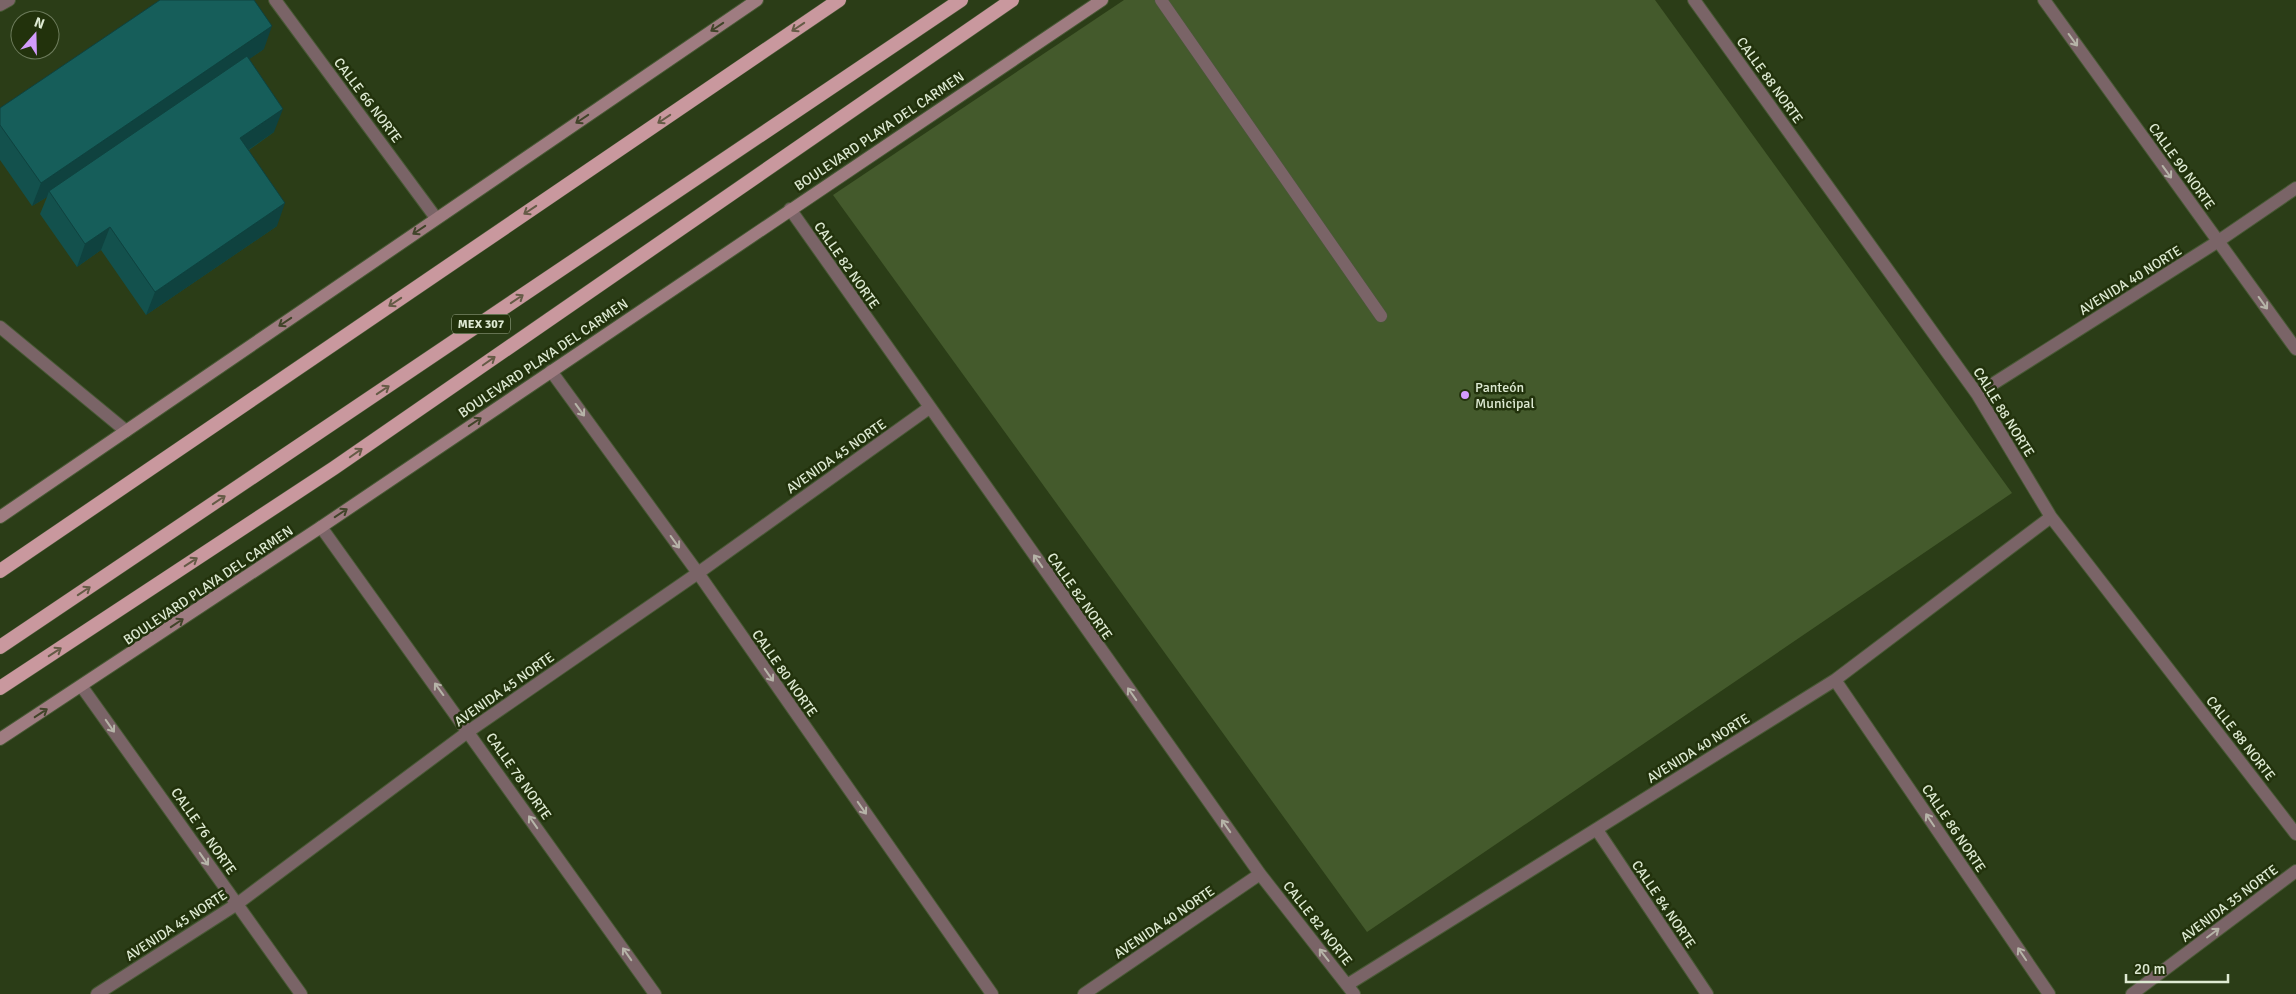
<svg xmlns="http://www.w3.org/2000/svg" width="2296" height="994" viewBox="0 0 2296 994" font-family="Signika,sans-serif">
	<rect width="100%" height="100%" fill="#2b3d17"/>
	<path fill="#445a2c" d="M1124,0h531l357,493 -645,439 -534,-737z"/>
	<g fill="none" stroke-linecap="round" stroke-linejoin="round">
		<g stroke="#485935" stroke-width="14">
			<path id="service" d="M1161,0l220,316
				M0,327l126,104"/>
		</g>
		<g stroke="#485935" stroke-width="14">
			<path id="minor" d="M275,0l161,218
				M1694,0l283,394 74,123 245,317
				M2044,0l252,349
				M0,5l9,-5
				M790,209l470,665 94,120
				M551,371l147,202 294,421
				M1977,394l240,-152 79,-54
				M321,527l334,467
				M1835,680l214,314
				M82,687l219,307
				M1597,830l110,164
				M1347,985l488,-305 216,-163
				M97,994l140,-90 232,-173 229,-158 231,-165
				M1084,994l176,-120
				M2132,994l164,-123"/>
		</g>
		<g stroke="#485935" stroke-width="14">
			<path id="secondary" d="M0,517l757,-517
				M0,739l321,-212 781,-527"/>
		</g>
		<g stroke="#485935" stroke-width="15">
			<path id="trunk" d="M0,571l839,-571
				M0,647l961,-647
				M0,688l334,-220 678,-468"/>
		</g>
		<use href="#service" stroke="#7a6467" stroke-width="12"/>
		<use href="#minor" stroke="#7a6467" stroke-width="12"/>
		<use href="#secondary" stroke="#9f7c81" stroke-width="12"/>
		<use href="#trunk" stroke="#c9989e" stroke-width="14"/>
	</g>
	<path fill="#13514d" d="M264,49l-15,10 25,73 -25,18 28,76 -131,89 -45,-65 -24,17 -37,-53 7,-17 -15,9 -32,-46v-52z"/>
	<path fill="#0f423f" d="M272,26l-8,23 -213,145 -2,-3 -2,6 -15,9 9,-23z
		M283,109l-9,23 -42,29 8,-23z
		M285,203l-8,23 -131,89 9,-23z
		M110,227l-9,23 -24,17 8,-23z"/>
	<path fill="#165e5a" stroke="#0f423f" d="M160,0h94l18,26 -231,157 -41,-58v-17z
		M247,56l36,53 -43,29 45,65 -130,89 -45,-65 -25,17 -36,-53z"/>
	<defs><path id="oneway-shaft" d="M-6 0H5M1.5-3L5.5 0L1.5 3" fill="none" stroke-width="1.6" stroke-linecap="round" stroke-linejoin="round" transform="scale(1.25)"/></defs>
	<g stroke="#414429">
		<use href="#oneway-shaft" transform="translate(717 27) rotate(146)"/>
		<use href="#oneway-shaft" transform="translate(582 119) rotate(146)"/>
		<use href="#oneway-shaft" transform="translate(419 230) rotate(146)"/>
		<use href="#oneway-shaft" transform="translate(285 322) rotate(146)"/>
		<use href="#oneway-shaft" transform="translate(475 422) rotate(-34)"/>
		<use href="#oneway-shaft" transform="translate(341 513) rotate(-34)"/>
		<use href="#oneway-shaft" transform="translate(177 623) rotate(-34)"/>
		<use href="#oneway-shaft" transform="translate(41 713) rotate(-33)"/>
	</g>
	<g stroke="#655b46">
		<use href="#oneway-shaft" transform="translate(798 27) rotate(146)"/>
		<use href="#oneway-shaft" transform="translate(664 119) rotate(146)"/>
		<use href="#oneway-shaft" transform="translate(530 210) rotate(146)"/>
		<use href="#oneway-shaft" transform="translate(517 299) rotate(-34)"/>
		<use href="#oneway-shaft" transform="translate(395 302) rotate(146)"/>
		<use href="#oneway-shaft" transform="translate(489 361) rotate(-35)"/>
		<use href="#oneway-shaft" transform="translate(383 390) rotate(-34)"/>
		<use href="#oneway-shaft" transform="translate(356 453) rotate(-35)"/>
		<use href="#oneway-shaft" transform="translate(219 500) rotate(-34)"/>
		<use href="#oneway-shaft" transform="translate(191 562) rotate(-33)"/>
		<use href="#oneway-shaft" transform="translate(84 591) rotate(-34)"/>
		<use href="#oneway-shaft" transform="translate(55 652) rotate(-33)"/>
	</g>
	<g stroke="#b6b4a8">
		<use href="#oneway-shaft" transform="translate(2073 40) rotate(54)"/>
		<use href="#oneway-shaft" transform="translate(2167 172) rotate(54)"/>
		<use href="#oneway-shaft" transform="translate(2263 303) rotate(54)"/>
		<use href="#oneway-shaft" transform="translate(580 410) rotate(54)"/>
		<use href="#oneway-shaft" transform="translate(675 542) rotate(54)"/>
		<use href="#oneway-shaft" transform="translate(1038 561) rotate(-125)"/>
		<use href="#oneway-shaft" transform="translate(769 675) rotate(55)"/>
		<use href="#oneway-shaft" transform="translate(439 689) rotate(-126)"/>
		<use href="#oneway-shaft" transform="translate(1132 694) rotate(-125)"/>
		<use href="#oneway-shaft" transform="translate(110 726) rotate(55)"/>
		<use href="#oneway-shaft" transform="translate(862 808) rotate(55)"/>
		<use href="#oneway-shaft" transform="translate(1930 820) rotate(-124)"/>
		<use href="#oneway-shaft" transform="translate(533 822) rotate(-125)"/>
		<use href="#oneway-shaft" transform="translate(1226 826) rotate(-125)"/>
		<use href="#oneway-shaft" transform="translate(204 859) rotate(55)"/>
		<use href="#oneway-shaft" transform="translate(2213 933) rotate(-37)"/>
		<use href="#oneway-shaft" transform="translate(627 954) rotate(-125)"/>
		<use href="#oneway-shaft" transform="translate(2022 954) rotate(-124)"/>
		<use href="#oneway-shaft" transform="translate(1324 955) rotate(-128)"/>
	</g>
	<circle fill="#d39cfc" stroke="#22320c" stroke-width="2" cx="1465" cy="395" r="5"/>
	<g text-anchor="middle" stroke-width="5" stroke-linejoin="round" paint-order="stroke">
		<rect fill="#22320c" stroke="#a6b397" stroke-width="1" x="452" y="314.5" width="58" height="19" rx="4"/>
		<g font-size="12" font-weight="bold" fill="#deead3">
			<text x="481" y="328">MEX 307</text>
		</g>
		<g font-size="14" fill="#deead3" stroke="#22320c">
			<text transform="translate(1770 80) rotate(54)" y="5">CALLE 88 NORTE</text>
			<text transform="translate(368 100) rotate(53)" y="5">CALLE 66 NORTE</text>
			<text transform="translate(879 131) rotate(-34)" y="5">BOULEVARD PLAYA DEL CARMEN</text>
			<text transform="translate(2182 166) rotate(54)" y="5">CALLE 90 NORTE</text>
			<text transform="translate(847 265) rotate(55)" y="5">CALLE 82 NORTE</text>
			<text transform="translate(2130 280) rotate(-32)" y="5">AVENIDA 40 NORTE</text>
			<text transform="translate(543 358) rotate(-34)" y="5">BOULEVARD PLAYA DEL CARMEN</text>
			<text transform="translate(2004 412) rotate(58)" y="5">CALLE 88 NORTE</text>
			<text transform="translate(836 456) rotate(-35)" y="5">AVENIDA 45 NORTE</text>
			<text transform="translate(208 585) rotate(-34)" y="5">BOULEVARD PLAYA DEL CARMEN</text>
			<text transform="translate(1080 596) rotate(55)" y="5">CALLE 82 NORTE</text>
			<text transform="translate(785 673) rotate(55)" y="5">CALLE 80 NORTE</text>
			<text transform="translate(504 689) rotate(-35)" y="5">AVENIDA 45 NORTE</text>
			<text transform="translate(2241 738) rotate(52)" y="5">CALLE 88 NORTE</text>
			<text transform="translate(1698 748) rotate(-32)" y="5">AVENIDA 40 NORTE</text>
			<text transform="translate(519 776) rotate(55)" y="5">CALLE 78 NORTE</text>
			<text transform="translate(1954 828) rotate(56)" y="5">CALLE 86 NORTE</text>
			<text transform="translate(204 831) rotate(55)" y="5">CALLE 76 NORTE</text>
			<text transform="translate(2229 903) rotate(-37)" y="5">AVENIDA 35 NORTE</text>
			<text transform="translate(1664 904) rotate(56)" y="5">CALLE 84 NORTE</text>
			<text transform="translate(1164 922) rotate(-34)" y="5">AVENIDA 40 NORTE</text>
			<text transform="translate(1318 923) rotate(52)" y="5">CALLE 82 NORTE</text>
			<text transform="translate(176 925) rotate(-33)" y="5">AVENIDA 45 NORTE</text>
		</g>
		<g font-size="14" fill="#deead3" stroke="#22320c" text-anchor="start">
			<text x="1475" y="392">Panteón<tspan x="1475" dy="16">Municipal</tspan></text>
		</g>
	</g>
	<g transform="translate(35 35) rotate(20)"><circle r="24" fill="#22320c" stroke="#6d7c5c"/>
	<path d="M0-4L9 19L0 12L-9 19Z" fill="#d39cfc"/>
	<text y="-8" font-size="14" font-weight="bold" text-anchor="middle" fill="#deead3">N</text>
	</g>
	<path d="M2126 974v8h102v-8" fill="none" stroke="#deead3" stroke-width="2.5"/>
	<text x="2134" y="974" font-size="15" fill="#deead3" stroke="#22320c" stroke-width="4" paint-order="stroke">20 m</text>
</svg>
